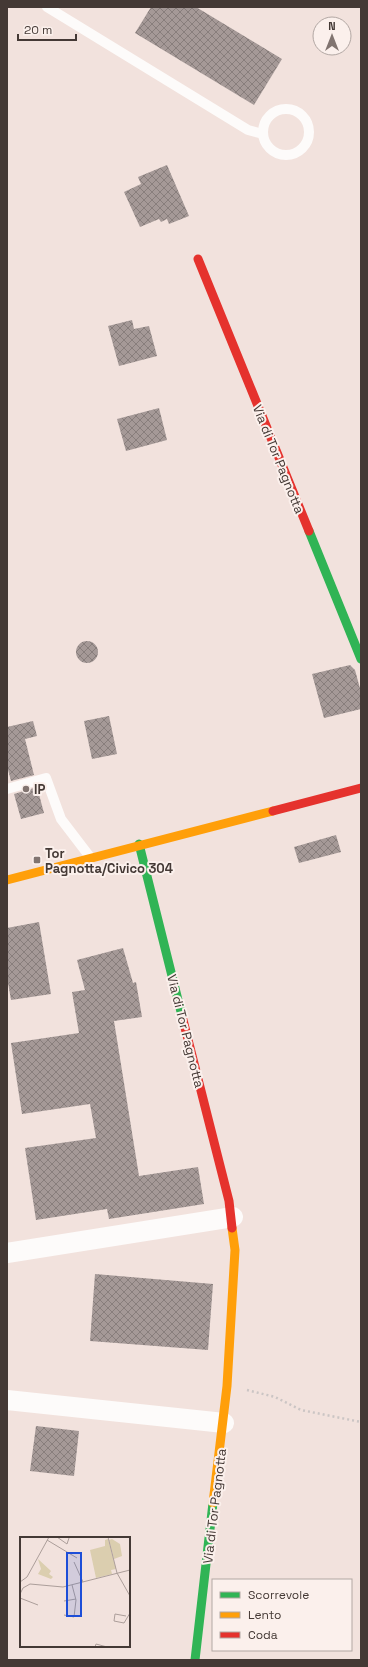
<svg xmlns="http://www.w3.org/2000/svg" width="368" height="1667" viewBox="0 0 368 1667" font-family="'Space Grotesk',sans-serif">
	<defs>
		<pattern id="building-cross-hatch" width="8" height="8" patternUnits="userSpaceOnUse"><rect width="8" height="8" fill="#a59997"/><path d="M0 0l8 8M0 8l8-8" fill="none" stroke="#887e7c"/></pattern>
	</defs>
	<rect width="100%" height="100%" fill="#f2e2dd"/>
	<path fill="url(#building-cross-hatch)" d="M151,7h45l86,52 -28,46 -119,-72z
		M167,165l22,51 -20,8 -2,-5 -6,3 -2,-3 -19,8 -16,-35 17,-8 -3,-7z
		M132,320l2,9 15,-3 8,30 -38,10 -11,-40z
		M159,408l8,32 -41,11 -9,-32z
		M76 652a11 11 0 1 1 22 0a11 11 0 1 1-22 0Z
		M350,665l5,5 6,22v17l-37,9 -12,-44z
		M109,716l8,38 -25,5 -8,-38z
		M33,721l4,15 -12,3 9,36 -23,6 -4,-15v-39z
		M37,787l7,26 -23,6 -7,-25z
		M336,835l5,17 -42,11 -5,-16z
		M39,922l12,72 -40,6 -4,-23v-49z
		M123,948l10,35 3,-1 6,35 -28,4 25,155 59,-9 6,37 -95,15 -2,-10 -71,11 -11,-72 71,-10 -6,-34 -68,10 -11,-71 68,-10 -7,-41 13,-2 -8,-30z
		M95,1274l118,10 -5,66 -118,-9z
		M36,1426l43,5 -5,45 -44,-5z"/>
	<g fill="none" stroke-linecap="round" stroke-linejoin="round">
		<path stroke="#cbc5c4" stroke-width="2.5" stroke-dasharray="2 3" stroke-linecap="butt" d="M247,1390l28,7 26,13 60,12"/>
		<path stroke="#fdfbfa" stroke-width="10" d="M47,7l201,123 15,4
			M263 132a23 23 0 1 1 46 0a23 23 0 1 1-46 0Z
			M7,789l39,-11 15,41 29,38"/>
		<path stroke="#fdfbfa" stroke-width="20" d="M7,1253l226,-36
			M7,1400l217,23"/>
		<path stroke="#30b455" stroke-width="9" d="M309,531l52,128
			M139,844l43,172
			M195,1660l18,-157"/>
		<path stroke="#ff9f0a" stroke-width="9" d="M7,880l266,-69
			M213,1503l14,-117 8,-136 -3,-22"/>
		<path stroke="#e5322d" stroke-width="9" d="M198,259l111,272
			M273,811l88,-23
			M182,1016l47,185 3,27"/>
	</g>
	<g fill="#817470" stroke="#fbf0ec" stroke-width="1.5">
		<circle cx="26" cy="789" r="4"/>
		<rect x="33" y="856" width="8" height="8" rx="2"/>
	</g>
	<g text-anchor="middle" stroke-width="4" stroke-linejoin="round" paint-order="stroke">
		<g font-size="13" fill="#443935" stroke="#fbf0ec">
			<text transform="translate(279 459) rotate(68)" y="5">Via di Tor Pagnotta</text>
			<text transform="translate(186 1031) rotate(76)" y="5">Via di Tor Pagnotta</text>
			<text transform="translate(214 1506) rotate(-83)" y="5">Via di Tor Pagnotta</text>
		</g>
		<g font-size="13" font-weight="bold" fill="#443935" stroke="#fbf0ec" text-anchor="start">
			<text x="34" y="794">IP</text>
			<text x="45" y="858">Tor<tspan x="45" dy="15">Pagnotta/Civico 304</tspan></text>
		</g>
	</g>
	<g transform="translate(20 1537)">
		<rect width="110" height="110" fill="#f2e2dd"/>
		<path d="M88,2l8,30 -5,1 1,4 -16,4 -6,-28 15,-4v-6zM92,2l8,5 2,12 -8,3 -5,-19zM18,22l13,12 -2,3 4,3 -2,2 -13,-5 3,-5z" fill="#dbceaf"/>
		<path fill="none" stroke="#ac9e9a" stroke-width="1" d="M37,0l10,7 2,-6M88,0l9,36 13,23M27,3l30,18M54,25l9,20M0,45l7,-5 22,-40M0,57l3,-6 7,-4 33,3 67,-17M0,61l18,7M44,64l12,-2M44,78l10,2 2,-17 -4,-15M106,79l-11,-2 -1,7 10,2 6,-10M75,110l1,-3 11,3"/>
		<path fill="#1d4ed8" fill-opacity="0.15" stroke="#1d4ed8" stroke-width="2" d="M47,16h14v63h-14z"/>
		<rect width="110" height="110" fill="none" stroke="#443935" stroke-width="2"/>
	</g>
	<rect width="368" height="1667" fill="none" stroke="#443935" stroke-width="16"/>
	<rect x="212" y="1579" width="140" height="72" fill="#fbf0ec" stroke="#b2a7a3"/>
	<rect x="220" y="1592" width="20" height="6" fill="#30b455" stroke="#b2a7a3"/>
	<text x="248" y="1599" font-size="12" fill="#443935">Scorrevole</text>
	<rect x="220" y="1612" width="20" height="6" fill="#ff9f0a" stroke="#b2a7a3"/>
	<text x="248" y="1619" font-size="12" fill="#443935">Lento</text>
	<rect x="220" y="1632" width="20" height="6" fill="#e5322d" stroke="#b2a7a3"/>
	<text x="248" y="1639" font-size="12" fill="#443935">Coda</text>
	<g transform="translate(332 36)"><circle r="19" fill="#fbf0ec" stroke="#b2a7a3"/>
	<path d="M0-3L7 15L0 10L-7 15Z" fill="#817470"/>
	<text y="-6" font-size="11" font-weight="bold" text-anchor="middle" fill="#443935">N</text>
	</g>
	<path d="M18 34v6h58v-6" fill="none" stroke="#443935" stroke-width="2"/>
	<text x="24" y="34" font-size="12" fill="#443935" stroke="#fbf0ec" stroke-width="3" paint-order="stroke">20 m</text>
</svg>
